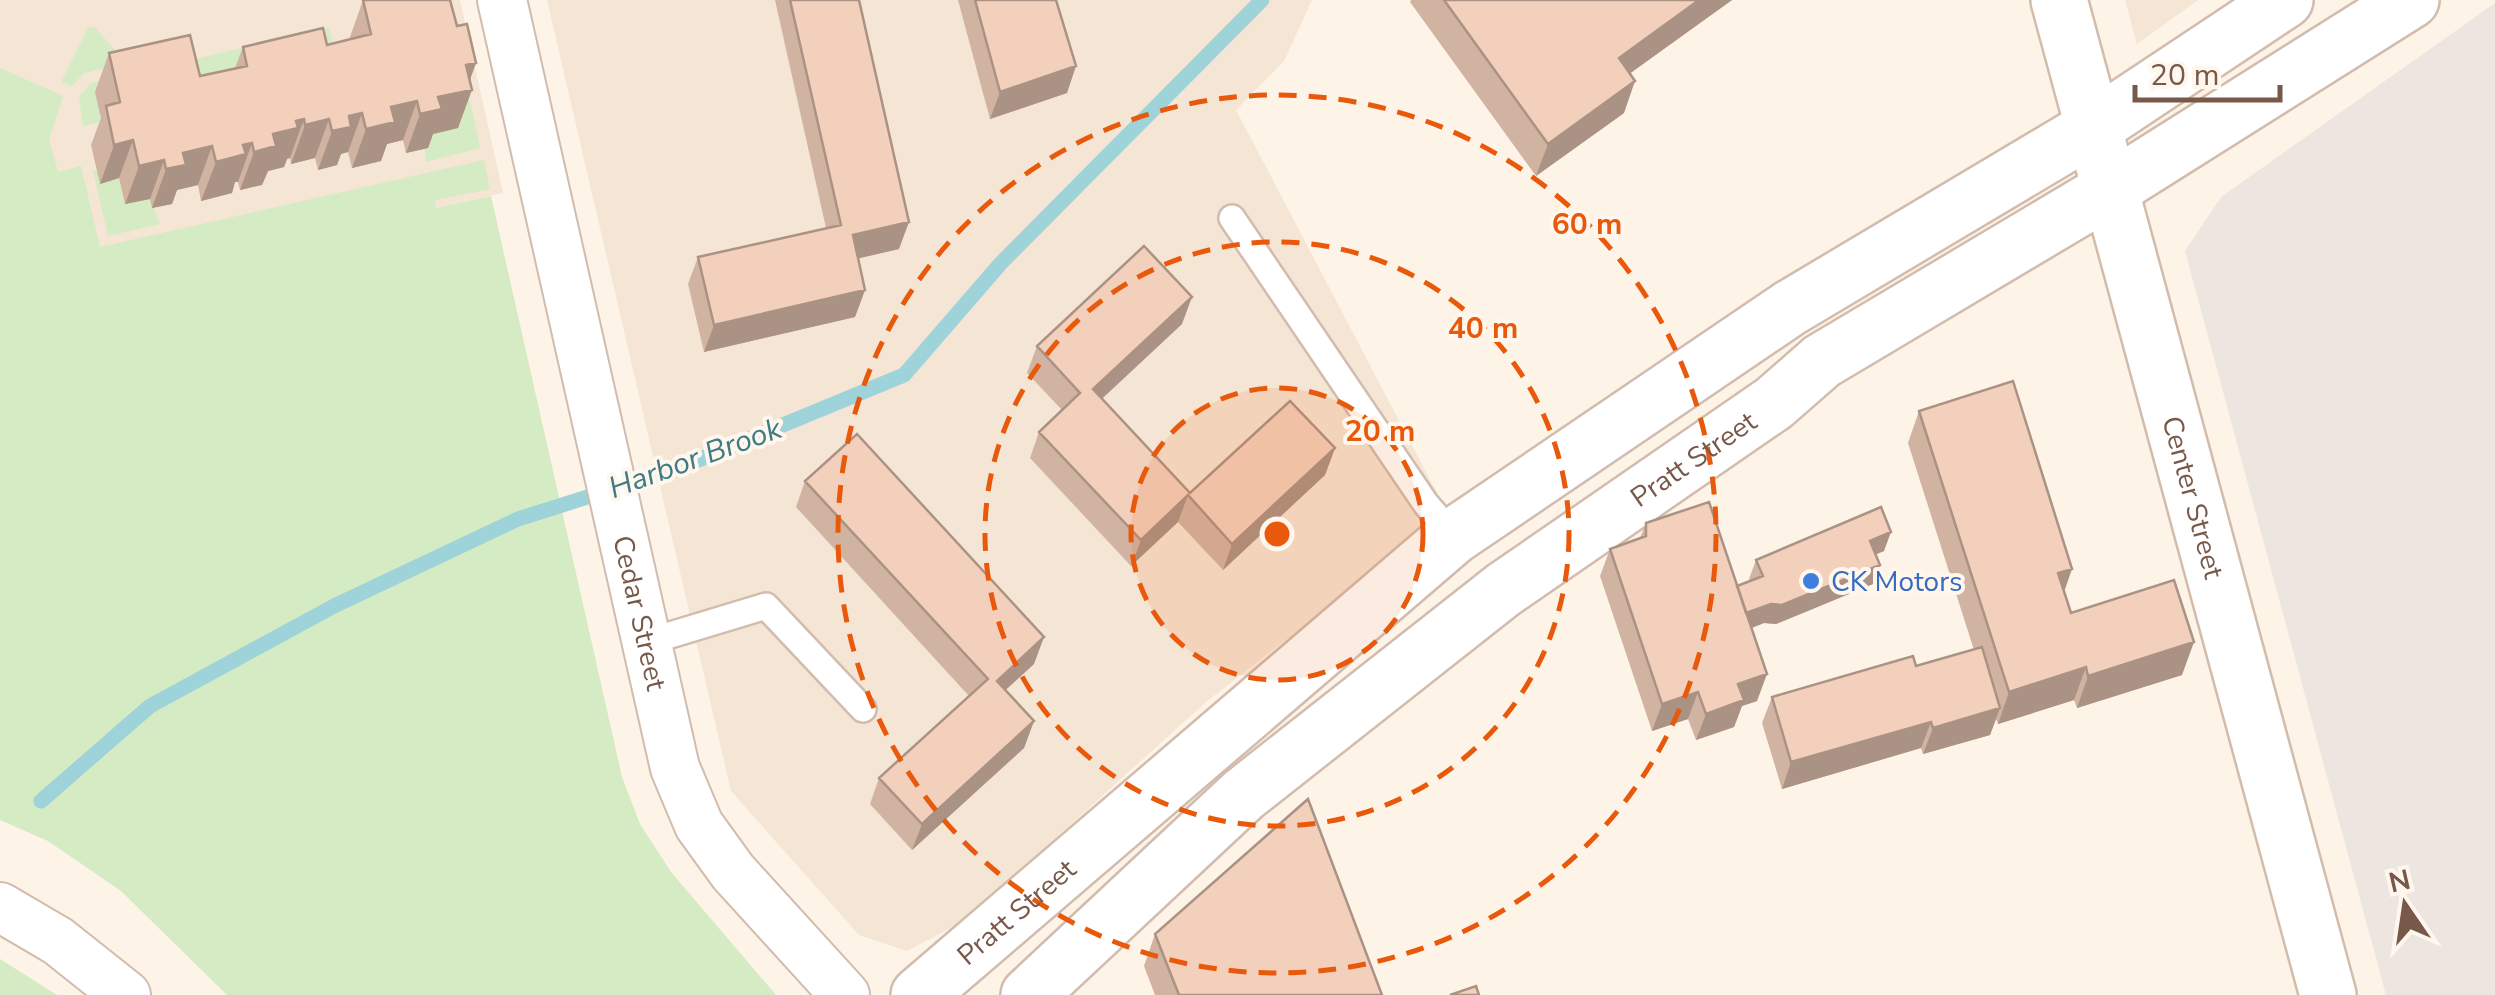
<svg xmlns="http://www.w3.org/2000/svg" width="2495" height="995" viewBox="0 0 2495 995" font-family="'Nunito Sans',sans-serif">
	<rect width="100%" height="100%" fill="#fdf3e6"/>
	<path fill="#f5e5d4" d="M0,0h460l43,193 -503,114z
		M547,0h765l-28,61 -48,49 212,404 -242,188 -242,219 -57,30 -48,-16 -128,-144z
		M2125,0h73l-61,44z"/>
	<path fill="#ede6e0" d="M2495,3v992h-109l-201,-744 36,-54z"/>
	<path fill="#d5ebc3" d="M95,27l31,36 -42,10 -12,13 -11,-4 27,-54z
		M329,27l8,33 -142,33 -8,-32z
		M172,64l-70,58 -19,4 -4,-29 12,-14z
		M0,68l63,28 -14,43 9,33 23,-6 19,81 384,-87 6,29 -55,11 1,8 55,-12 131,581 18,47 31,48 105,123h-549l-106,-104 -73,-50 -48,-21z
		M470,100l10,48 -54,14 -2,-26 28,-32z
		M97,170l4,13 18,-5 6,26 25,-5 10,25 -52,12 -15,-65z
		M0,959l57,36h-57z"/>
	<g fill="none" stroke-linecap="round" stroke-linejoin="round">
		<path stroke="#9fd3da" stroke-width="15" d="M41,801l109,-95 184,-100 184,-87 161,-51 225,-93 97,-112 261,-263"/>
		<g stroke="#d1bcae" stroke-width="30">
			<path id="service" d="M1232,218l194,286 28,32
				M647,642l119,-36 97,103"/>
		</g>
		<g stroke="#d1bcae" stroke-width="52">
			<g id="minor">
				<path id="s1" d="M502,0l173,768 24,57 34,47 112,123"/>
				<path d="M0,907l58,34 68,54"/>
			</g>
		</g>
		<g stroke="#d1bcae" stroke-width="60">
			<g id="tertiary">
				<path id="s2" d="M919,995l535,-459 336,-228 304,-181 191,-127"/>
				<path id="s3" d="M1029,995l214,-200 260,-205 271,-187 48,-42 289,-172 300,-189"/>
			</g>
		</g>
		<g stroke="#d4bcab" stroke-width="60">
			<g id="secondary">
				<path id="s4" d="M2059,0l269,995"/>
			</g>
		</g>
		<use href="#service" stroke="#fff" stroke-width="25"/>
		<use href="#minor" stroke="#fff" stroke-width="48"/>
		<use href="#tertiary" stroke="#fff" stroke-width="55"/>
		<use href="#secondary" stroke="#fff" stroke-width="55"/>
	</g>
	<path fill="#d1b3a2" d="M363,0l107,81 -12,47 -25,6 -5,14 -22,5 -3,-13 -16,4 -6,17 -29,7 -4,-16 -7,2 -4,11 -19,5 -3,-12 -24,6 -1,-6 -3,1 -3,8 -16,4 -6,14 -22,5 -2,-8h-3l-3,11 -31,8 -3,-16 -21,5 -5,14 -20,4 -2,-9 -25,5 -6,-26 -19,6 -9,-39 10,-27 -6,-26 14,-39 91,23 35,-8 8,-21 84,-2 22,-5z
		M775,0h84l40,249 -41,9 7,32 -10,27 -151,35 -16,-68 10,-27 128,-29z
		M958,0h98l11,93 -77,26z
		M1411,0h321l-102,73 -6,40 -88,63 -126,-174z
		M1182,324l-80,75 88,94 145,-45 -10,27 -102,95 -45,-48 -47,44 -101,-108 9,-26 23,-22 -35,-37 10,-27z
		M1919,411l145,181 7,21 111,62 -105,33 -3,-8 -76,24 -2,-5 -6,16 -67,19 -2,-6 -139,41 -20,-66 10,-26 144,-31 58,-16 -66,-207z
		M805,481l229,183 -29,26 29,31 -10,27 -112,102 -42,-46 9,-26 90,-82 -173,-189z
		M1646,523l91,63 13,-5 -1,-2 7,-19 128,-9 -8,3 4,11 -7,19 -97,40 -12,-1 -13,5 6,73 -15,5 -8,21 -38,13 -8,-21 -36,12 -52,-155 10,-27 30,-11z
		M1155,934l227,61h-227l-11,-29z"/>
	<path fill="#aa9284" d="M1699,0h33l-125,90 12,-32z
		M476,63l-10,28 6,-1 -14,38 -25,6 -5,14 -22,5 14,-39 18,-17 28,-32z
		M1076,66l-9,27 -77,26 10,-27z
		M1635,81l-11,32 -88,63 12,-32z
		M417,101l-14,39 -16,4 -6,17 -29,7 14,-39 25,-22z
		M362,113l-14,39 -7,2 -4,11 -19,5 14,-39 17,-15z
		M304,119l-14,39 -3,1 -3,8 -16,4 -6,14 -22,5 14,-38 19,-18 23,-13z
		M329,119l-14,39 -24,6 14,-39z
		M133,140l-14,38 -19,6 14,-39z
		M252,143l-14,39h-3l-3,11 -31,8 15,-39 27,-17z
		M212,146l-14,39 -21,5 -5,14 -20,4 14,-39 17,-16z
		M164,160l-14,39 -25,5 14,-38z
		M909,222l-10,27 -56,13 10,-27z
		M865,290l-10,27 -151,35 10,-27z
		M1192,297l-10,27 -99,92 10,-27z
		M1335,448l-10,27 -102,95 9,-26z
		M1188,495l-10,27 -47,44 10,-26z
		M1891,532l-7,19 -21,9 7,-19z
		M1880,565l-7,19 -97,40 -12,-1 -25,10 7,-20z
		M2072,569l-11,32 -3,-28z
		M1044,637l-10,27 -47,43 10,-26z
		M2194,642l-12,33 -105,33 11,-32z
		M2086,667l-12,33 -76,24 11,-32z
		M1767,674l-10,27 -15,5 -8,21 -38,13 10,-26 32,-30z
		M1698,692l-10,27 -36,12 10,-27z
		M2000,708l-10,27 -67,19 10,-26z
		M1034,721l-10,27 -112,102 10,-26z
		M1931,722l-10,26 -139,41 9,-27z"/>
	<path fill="#f3d0bc" stroke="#aa9284" stroke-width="2.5" d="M363,0h87l7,26 10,-2 9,39 -10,2 6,25 -34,7 4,12 -22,5 -3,-13 -26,6 4,15 -29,7 -4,-16 -13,3 2,11 -19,4 -3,-12 -24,6 -1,-6 -8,2 2,7 -25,6 3,12 -22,6 -2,-9 -9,2 3,9 -30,8 -4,-16 -29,7 3,12 -20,4 -2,-9 -25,6 -6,-26 -19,5 -8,-39 14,-4 -11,-49 81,-18 10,41 47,-10 -4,-19 80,-19 4,17 44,-11z
		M790,0h69l50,222 -56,13 12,55 -151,35 -16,-68 143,-32z
		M975,0h81l20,66 -76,26z
		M1444,0h255l-80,58 16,23 -87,63z
		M1144,246l48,51 -99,92 97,104 100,-92 45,47 -103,96 -44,-49 -47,45 -102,-108 41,-39 -43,-47z
		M2013,381l59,188 -14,4 13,40 103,-33 20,62 -106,34 -2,-9 -77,25 -90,-281z
		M857,434l187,203 -47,44 37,40 -112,103 -43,-46 109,-99 -183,-198z
		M1709,502l58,172 -29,10 6,16 -38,14 -8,-22 -36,12 -52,-155 36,-13v-13z
		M1881,507l10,25 -21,9 10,24 -98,40 -11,-1 -25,9 -9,-27 26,-10 -7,-16z
		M1982,647l18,61 -67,20 -2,-6 -140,40 -19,-65 141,-41 3,10z
		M1308,799l74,196h-203l-24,-61z
		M1476,986l3,9h-29z"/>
	<circle cx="1277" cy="534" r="146" fill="#e8590c" fill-opacity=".12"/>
	<g fill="none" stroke="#e8590c" stroke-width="5" stroke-dasharray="18 12">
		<circle cx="1277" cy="534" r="146"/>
		<circle cx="1277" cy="534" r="292"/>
		<circle cx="1277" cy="534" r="439"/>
	</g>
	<circle fill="#3f7fe0" stroke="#fff7ed" stroke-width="4" cx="1811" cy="581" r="10"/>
	<g text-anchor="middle" stroke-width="8" stroke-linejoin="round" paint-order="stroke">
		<g font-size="28" fill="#775849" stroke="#fff7ed">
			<text dy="10" stroke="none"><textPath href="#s3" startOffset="855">Pratt Street</textPath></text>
			<text dy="10" stroke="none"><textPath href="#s4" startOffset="515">Center Street</textPath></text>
			<text dy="10" stroke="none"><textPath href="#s1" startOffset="628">Cedar Street</textPath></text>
			<text dy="10" stroke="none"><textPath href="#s2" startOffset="128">Pratt Street</textPath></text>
		</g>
		<g font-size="28" fill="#366cbe" stroke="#fff7ed" text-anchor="start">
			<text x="1831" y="591">CK Motors</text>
		</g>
		<g font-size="30" font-style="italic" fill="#3f7b84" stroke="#fff7ed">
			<text transform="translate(695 458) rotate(-20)" y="10">Harbor Brook</text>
		</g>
	</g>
	<circle cx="1277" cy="534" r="15" fill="#e8590c" stroke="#fff7ed" stroke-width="5"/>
	<g font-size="30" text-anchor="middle" font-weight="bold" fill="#e8590c" stroke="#fff7ed" stroke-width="8" stroke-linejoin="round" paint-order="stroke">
		<text x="1587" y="234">60 m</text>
		<text x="1483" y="338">40 m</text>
		<text x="1380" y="441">20 m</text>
	</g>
	<g transform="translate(2405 905) rotate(347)" stroke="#fff7ed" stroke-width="8" paint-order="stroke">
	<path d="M0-8L18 38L0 25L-18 38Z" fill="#775849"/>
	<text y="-15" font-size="28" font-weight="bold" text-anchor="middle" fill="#775849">N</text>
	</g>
	<path d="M2135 85v15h145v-15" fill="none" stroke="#775849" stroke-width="5"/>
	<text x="2150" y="85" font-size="30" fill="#775849" stroke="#fff7ed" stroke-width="8" paint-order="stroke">20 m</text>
</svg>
